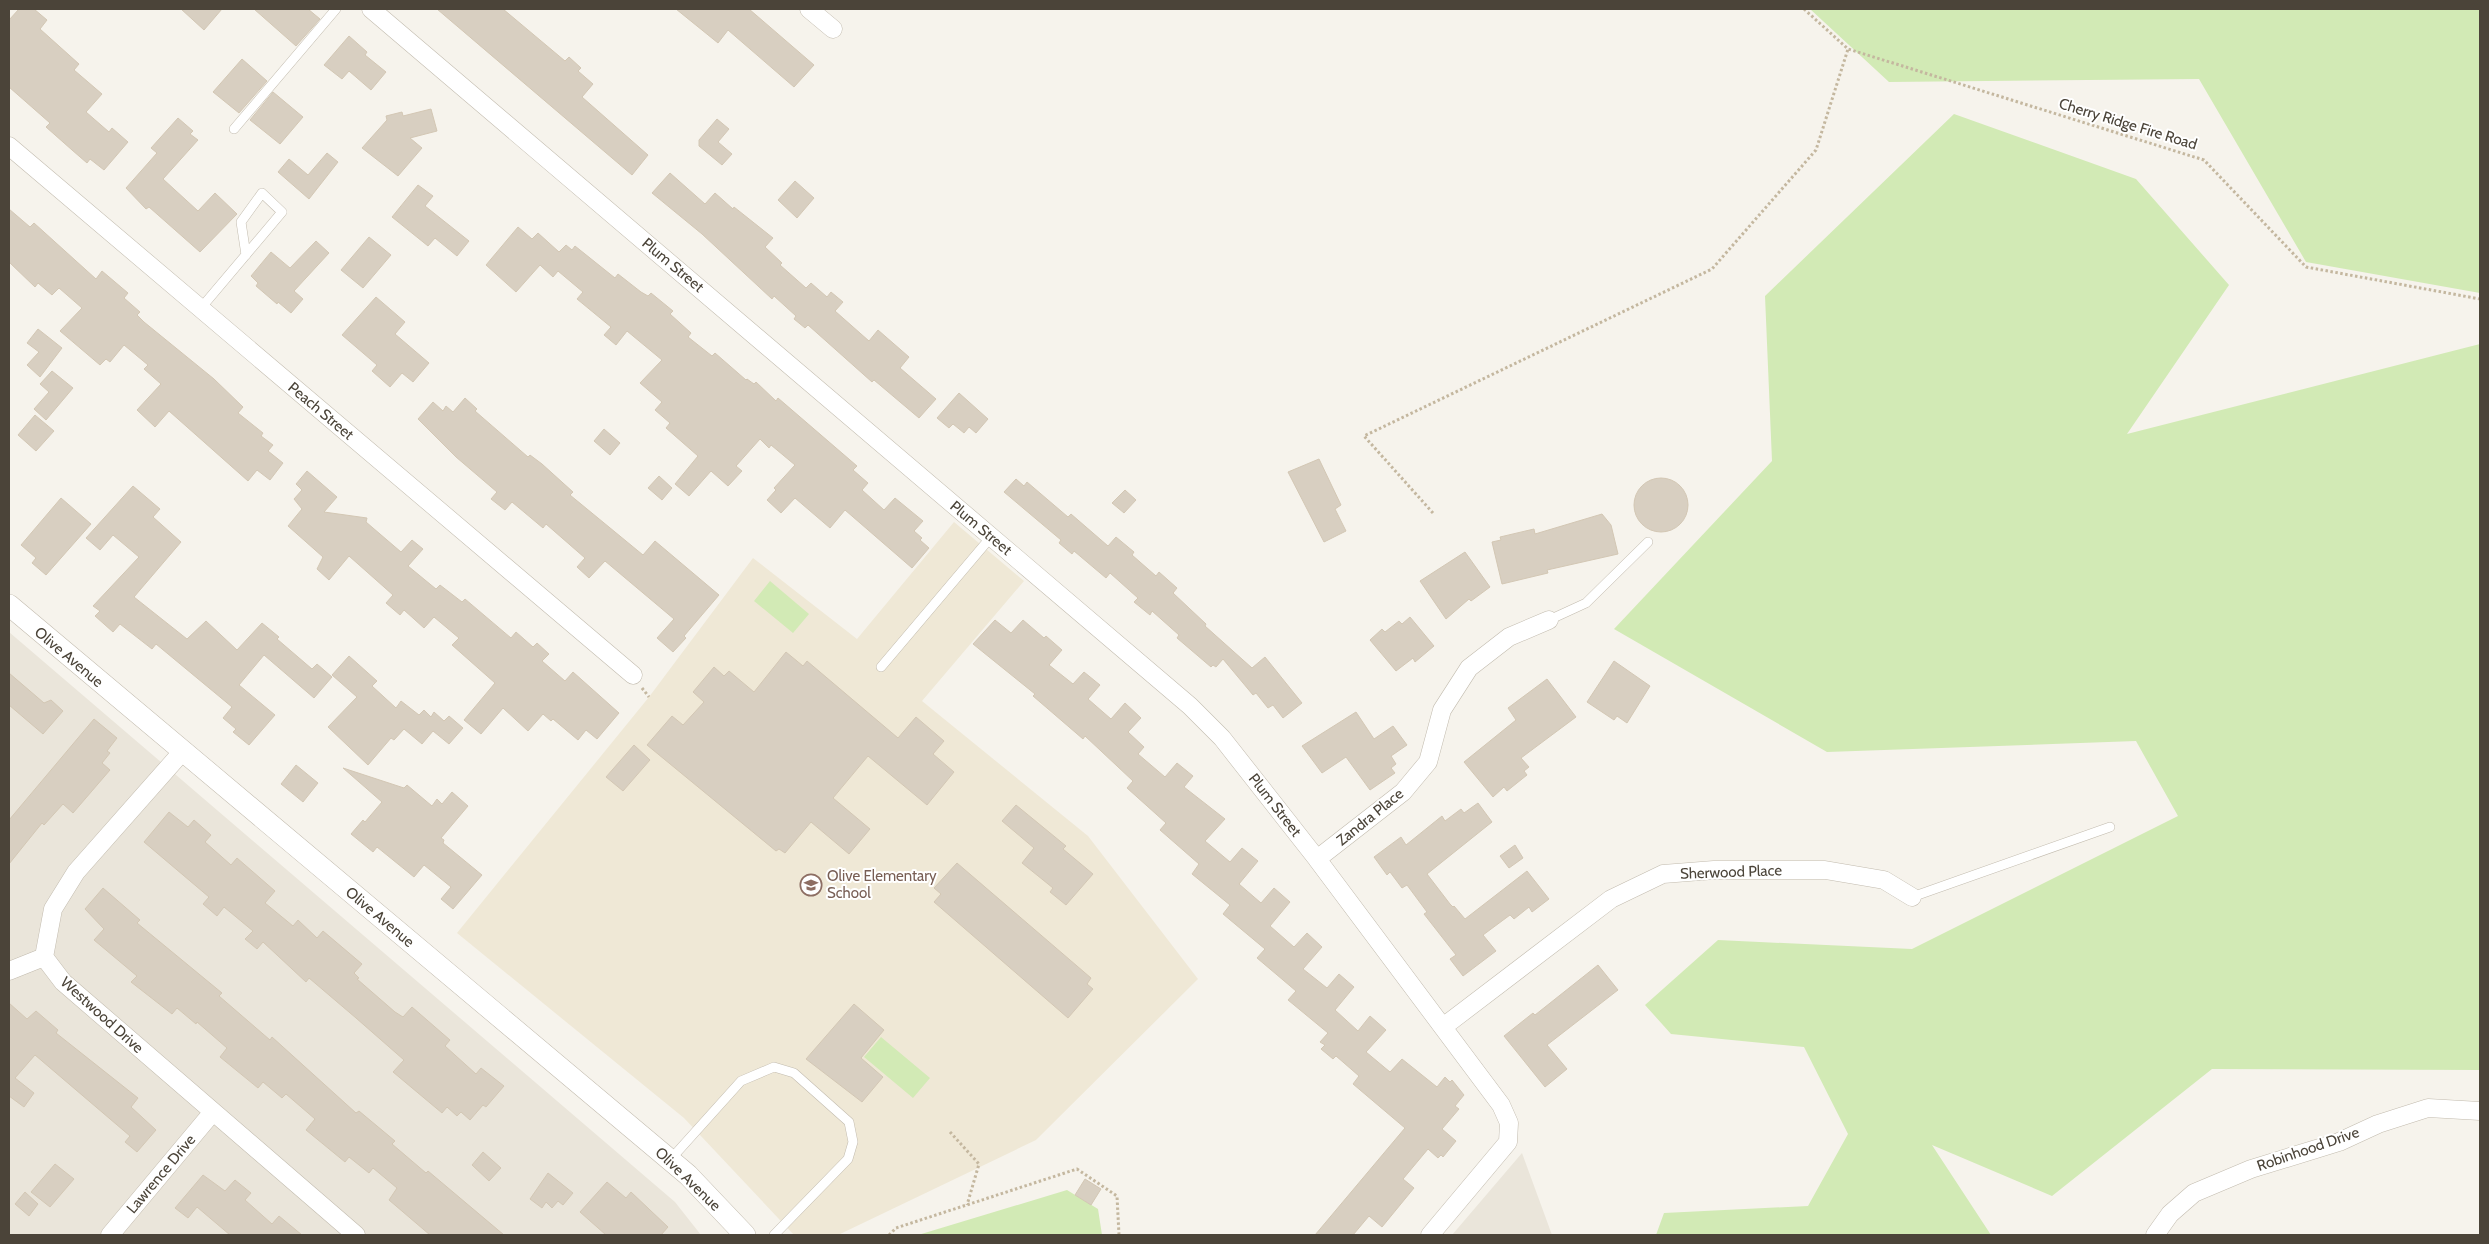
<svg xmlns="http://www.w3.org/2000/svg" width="2489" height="1244" viewBox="0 0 2489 1244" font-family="Cabin,sans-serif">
	<rect width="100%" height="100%" fill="#f6f3ec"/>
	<path fill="#eae5da" d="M9,632l666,570 26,33h-692z
		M1522,1153l30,82h-100z"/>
	<path fill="#efe8d6" d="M954,522l70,59 -102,120 166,135 110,143 -162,161 -198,95h-44l-110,-117 -227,-185 192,-236 104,-139 104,81z"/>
	<path fill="#d2eab5" d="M1810,9h670v284l-174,-31 -107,-183 -310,3z
		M1954,114l182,65 93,106 -102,149 353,-90v726l-268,-1 -160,127 -120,-51 59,90h-335l8,-22 144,-7 40,-72 -44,-87 -133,-13 -26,-29 73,-65 194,9 266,-133 -42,-75 -309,11 -213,-123 158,-168 -7,-165z
		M770,581l39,33 -16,19 -39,-32z
		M881,1037l49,41 -17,20 -49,-41z
		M1067,1190l31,19 4,26h-184z"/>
	<path fill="#d8cfc1" stroke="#d3c7b4" d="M19,9h15l13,11 -7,9 39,35 -5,6 28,24 -16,18 23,20 3,-4 16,14 -24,28 -14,-11 -3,4 -15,-13 -26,-23 4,-4 -41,-36v-67z
		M181,9h41l-18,21z
		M254,9h54l12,10 -24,27z
		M437,9h66l62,52 4,-4 12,11 -3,3 15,13 -11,13 66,58 -16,20z
		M676,9h73l65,56 -20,22 -66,-57 -10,13z
		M349,36l18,16 -2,3 21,17 -15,18 -22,-19 -7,8 -18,-14z
		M242,59l25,22 -28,32 -26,-21z
		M273,92l30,25 -23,27 -30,-24z
		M431,109l6,22 -27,7 12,10 -24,28 -36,-28 25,-28 -1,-4 16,-4 1,4z
		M178,118l15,13 -3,3 8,6 -35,39 35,32 17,-18 22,21 -37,38 -51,-45 -3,2 -20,-21 31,-35 -6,-5z
		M717,119l12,10 -11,13 14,12 -10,11 -23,-19v-6z
		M327,153l11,9 -29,37 -31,-27 11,-13 19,16z
		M670,173l35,31 10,-11 18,16 1,-2 39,31 -8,9 17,16 -2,2 26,23 5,-5 16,14 4,-5 12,10 -8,9 34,30 9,-11 31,27 -9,11 36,31 -17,19 -45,-38 -2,2 -64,-57 -3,3 -11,-9 2,-3 -22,-20 -2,3 -70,-65 -50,-41z
		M795,181l19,17 -17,20 -19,-18z
		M418,185l15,11 -8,10 44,35 -12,15 -22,-18 -7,8 -36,-29z
		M9,209l21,18 4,-4 62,56 6,-8 26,22 -4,5 16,14 -3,3 7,7 70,57 29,28 -5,6 25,20 -2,3 12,9 -5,6 15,12 -13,17 -13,-10 -9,11 -79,-70 -14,16 -18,-17 24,-26 -17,-15 4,-4 -24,-20 -14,17 -4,-3 -6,6 -40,-34 22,-23 -23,-20 -7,7 -14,-12 -3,4 -26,-25z
		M518,227l14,12 6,-6 21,19 7,-7 6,5 3,-4 40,32 3,-4 23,18 7,4 3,-3 22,18 -3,3 21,19 -3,4 24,19 3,-3 31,27 1,-1 7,5 2,-2 20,19 2,-3 79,68 -4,4 15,13 -6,7 22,20 11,-12 28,23 -9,10 8,7 -2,2 9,8 -17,20 -67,-58 -15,18 -35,-30 -14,15 -14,-13 9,-10 -2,-2 21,-23 -24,-20 -2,3 -9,-9 -24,27 6,5 -14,15 -17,-15 -22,25 -14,-12 23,-28 -32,-28 4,-5 -15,-13 7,-8 -22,-19 22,-23 -35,-29 -11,14 -12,-10 7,-8 -34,-28 6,-7 -25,-21 -5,6 -13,-12 -24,27 -30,-27z
		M369,237l22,18 -28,33 -22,-18z
		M316,241l13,12 -35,38 9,8 -12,14 -13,-11 -1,2 -21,-18 2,-3 -7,-7 20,-24 19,16z
		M376,297l29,25 -10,12 34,29 -16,19 -11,-9 -12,14 -18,-16 5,-6 -35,-30z
		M38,329l24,19 -22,29 -13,-12 12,-13 -12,-9z
		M52,371l21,17 -27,32 -12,-11 15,-17 -9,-8z
		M959,393l29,26 -12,14 -7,-6 -5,6 -11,-9 -4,4 -12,-10z
		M465,398l12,11 -2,2 53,46 2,-2 12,9 31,28 -3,3 73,60 12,-14 64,54 -35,41 2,2 -13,14 -16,-14 17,-19 -69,-58 -16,17 -12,-11 8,-9 -39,-34 -3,4 -31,-26 -7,8 -14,-11 6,-7 -41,-35 -38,-38 15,-17 10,9 3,-5 7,6z
		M35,415l19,16 -18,20 -18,-16z
		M604,429l16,14 -10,12 -16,-14z
		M1319,459l22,46 -6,4 11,22 -22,11 -36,-70z
		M307,471l30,26 -13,15 43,6 -1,4 35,30 11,-12 11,9 -15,17 28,23 4,-4 22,17 3,-3 46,39 5,-6 17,15 4,-4 12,11 -7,7 23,20 8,-9 46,41 -22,26 -11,-9 -8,10 -25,-21 -2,2 -8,-7 -15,17 -25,-23 -22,26 -17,-14 31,-37 -43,-38 7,-7 -25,-21 -10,11 -20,-18 -4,5 -14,-12 7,-8 -44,-39 -20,24 -12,-11 6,-12 -35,-31 14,-17 -8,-10 8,-9 -6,-6z
		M659,476l13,12 -10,12 -14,-12z
		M1634 505a27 27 0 1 1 54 0a27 27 0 1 1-54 0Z
		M1016,479l8,7 3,-4 41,35 3,-3 37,32 8,-9 18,15 -2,3 24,21 3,-4 18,16 -4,5 33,31 -1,2 47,42 13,-11 37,46 -19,15 -10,-13 -5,3 -12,-15 -3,2 -30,-36 -7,8 -3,-2 -2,2 -34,-29 2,-3 -27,-24 -2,4 -16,-13 4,-4 -28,-25 -4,5 -32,-27 -2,3 -13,-11 2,-3 -57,-48z
		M133,486l27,23 -7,8 28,25 -47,55 53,42 19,-18 31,29 25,-27 17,14 -2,2 35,30 5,-5 15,13 -18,21 -50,-43 -25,30 36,30 -26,30 -16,-13 3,-3 -13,-11 9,-11 -76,-63 -4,5 -32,-25 -7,8 -18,-16 5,-5 -7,-5 46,-49 -26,-22 -13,15 -14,-12z
		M1125,490l11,10 -12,13 -12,-10z
		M61,498l30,26 -45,51 -14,-12 4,-5 -15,-13z
		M1602,514l9,11 7,29 -71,16 1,3 -46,11 -10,-42 9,-2 -1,-3 34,-8 1,5z
		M1465,552l25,35 -19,14 -2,-2 -23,20 -26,-38z
		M1410,617l24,29 -19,16 -2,-4 -17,13 -26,-31 12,-11 3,3 14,-11 3,3z
		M995,620l16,13 12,-13 21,18 2,-2 16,14 -13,15 24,19 11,-12 16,13 -12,14 23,20 14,-16 16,15 -13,14 16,15 -6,7 27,23 12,-14 16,13 -9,11 41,32 -20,22 25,21 12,-14 16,13 -19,23 22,19 13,-15 16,14 -20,24 24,21 13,-14 15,14 -19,22 24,19 12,-14 15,13 -19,23 23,21 12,-15 16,14 -20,22 24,20 12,-13 35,28 8,-10 5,5 2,-2 12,15 -9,11 4,3 -17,20 14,12 -13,16 -2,-2 -3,3 -10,-9 -25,30 11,9 -32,39 -13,-11 -16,19h-38l90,-107 -52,-44 6,-8 -23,-20 -3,3 -12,-10 4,-4 -5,-3 8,-9 -40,-33 8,-9 -39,-33 8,-9 -42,-35 7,-9 -38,-31 7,-10 -39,-34 6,-7 -39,-35 6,-7 -48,-45 -2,3 -50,-43 2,-2 -62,-50z
		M786,652l17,14 4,-5 91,77 18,-21 28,24 -11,13 21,18 -27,33 -59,-49 -35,42 37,31 -21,25 -38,-32 -26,31 -6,-4 -3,2 -129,-106 25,-29 11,9 21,-23 -11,-10 21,-25 10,9 5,-5 25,21z
		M349,656l28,25 -5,5 24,22 5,-7 18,14 5,-5 7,7 3,-5 10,9 5,-5 14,12 -14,16 -16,-13 -11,13 -18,-15 -10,11 -3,-2 -23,27 -40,-38 29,-30 -25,-22z
		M1614,661l36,25 -23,37 -10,-7 -3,4 -27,-18z
		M9,673l35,30 7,-3 12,11 -20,23 -34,-29z
		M1547,679l29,38 -55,41 8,9 -5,4 3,4 -20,16 -3,-4 -11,10 -29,-35 52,-42 -8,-12z
		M1356,712l18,27 19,-13 14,19 -16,11 5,8 -5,4 4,5 -25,17 -24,-33 -24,16 -20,-27z
		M94,719l23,19 -10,13 3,2 -8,10 8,7 -37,43 -10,-9 -19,21 -2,-2 -33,41v-44z
		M634,745l16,15 -27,31 -17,-14z
		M296,765l22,18 -15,19 -22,-18z
		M343,768l61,20 3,-3 25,21 5,-7 5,5 10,-12 16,14 -27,32 3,2 -1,3 39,32 -29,34 -12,-10 10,-12 -27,-22 -10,12 -37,-30 -4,5 -22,-18 12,-14 2,2 17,-20z
		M1478,803l14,19 -65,52 23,30 3,3 1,-1 11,13 62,-48 22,28 -17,13 -3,-5 -15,12 -4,-4 -27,20 13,16 -33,25 -13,-17 6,-4 -32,-41 3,-2 -20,-27 -5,3 -12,-16 -3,3 -13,-18 27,-20 5,8 36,-29 3,5 16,-12 3,4z
		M1016,805l50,41 -3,3 30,25 -27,31 -16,-13 3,-4 -31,-25 12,-15 -32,-27z
		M169,812l19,15 6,-7 17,15 -6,7 26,23 6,-7 38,33 -10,12 28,23 5,-6 19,18 6,-7 39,33 -8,9 5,5 -2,1 38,33 8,5 9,-10 38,33 -5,6 31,28 5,-6 23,18 -18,21 -3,-2 -13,15 -9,-8 -4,4 -10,-9 -5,6 -49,-41 11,-12 -48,-42 -47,-40 -3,4 -43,-40 -6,7 -12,-10 8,-8 -29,-24 -7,9 -14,-12 6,-7 -65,-55z
		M1515,845l8,13 -14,10 -9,-12z
		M957,863l134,115 -4,6 6,5 -25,29 -134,-116 7,-8 -7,-6z
		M103,888l37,32 -3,3 85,70 -3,3 51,44 2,-3 84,76 3,-2 36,30 -3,3 34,29 2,-2 76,64h-74l-41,-35 8,-12 -24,-20 -4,5 -20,-16 -4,5 -39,-32 9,-11 -29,-25 -4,4 -19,-16 -5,6 -38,-31 7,-9 -30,-26 -1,2 -19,-16 -5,6 -41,-32 6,-6 -43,-36 10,-11 -19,-20z
		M1598,965l20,25 -71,55 20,24 -22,18 -41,-51 29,-23 2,2z
		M9,1003l18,16 9,-8 22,19 -2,3 82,65 -7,9 25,23 -19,22 -12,-10 5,-6 -95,-81 -20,23 19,15 -10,14 -15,-11z
		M854,1004l30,26 -23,28 22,19 -21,25 -56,-43z
		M483,1152l18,16 -12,13 -17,-16z
		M55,1164l19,15 -24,28 -19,-15z
		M548,1173l25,20 -10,12 -5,-4 -6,7 -6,-6 -4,6 -12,-9z
		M203,1175l22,16 10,-11 16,13 -6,7 27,24 7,-8 23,19h-72l-33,-28 -9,11 -13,-10z
		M1085,1179l16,10 -10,16 -16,-10z
		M607,1182l19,16 5,-6 37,35 -7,8h-55l-26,-23z
		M25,1192l13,12 -9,12 -14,-12z"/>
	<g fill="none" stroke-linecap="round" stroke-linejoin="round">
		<g stroke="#c2bbae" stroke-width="10">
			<path id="service" d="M234,129l102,-120
				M201,308l81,-96 -20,-19 -21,29 5,33
				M1549,620l37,-17 62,-61
				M881,667l110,-130
				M1912,897l198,-70
				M670,1160l71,-79 33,-14 20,6 55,49 4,20 -5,17 -74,76"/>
		</g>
		<g stroke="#c2bbae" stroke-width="19">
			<path id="minor" d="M371,9l819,697 32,32 95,121 184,246 8,18 -1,19 -78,93
				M809,9l24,20
				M9,146l624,529
				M182,752l-106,120 -23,37 -9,48 19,25 293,253
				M1317,859l86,-67 25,-30 14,-52 27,-42 40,-31 40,-17
				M9,971l35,-14
				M1443,1027l168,-128 52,-25 51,-4h111l59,10 28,17
				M110,1235l102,-122
				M2155,1235l15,-21 24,-21 57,-24 88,-27 39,-18 50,-16 52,3"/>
		</g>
		<g stroke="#c2bbae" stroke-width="22">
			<path id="tertiary" d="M9,605l679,570 57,60"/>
		</g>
		<path stroke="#c4b79f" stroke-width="3" stroke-dasharray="2.5 2.5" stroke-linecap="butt" d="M1804,9l44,40 356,111 102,107 174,32
			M1433,513l-69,-77 348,-167 104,-119 32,-101
			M642,688l7,9
			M950,1132l29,32 -12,41
			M889,1235l7,-7 181,-59 40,27 2,39"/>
		<use href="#service" stroke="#fff" stroke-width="9"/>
		<use href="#minor" stroke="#fff" stroke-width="18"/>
		<use href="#tertiary" stroke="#fff" stroke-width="21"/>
	</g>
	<defs>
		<g id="school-ring" transform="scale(1.125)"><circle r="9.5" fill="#fff" stroke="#8d6e63" stroke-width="1.5"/><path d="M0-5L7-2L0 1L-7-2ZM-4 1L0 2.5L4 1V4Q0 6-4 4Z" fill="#8d6e63"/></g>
	</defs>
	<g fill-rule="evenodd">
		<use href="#school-ring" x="811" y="885"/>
	</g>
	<g text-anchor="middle" stroke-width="4" stroke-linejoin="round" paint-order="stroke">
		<g font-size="15" fill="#4b4439" stroke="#fff">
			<text transform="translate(2128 124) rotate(17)" y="5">Cherry Ridge Fire Road</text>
			<text transform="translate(673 265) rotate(40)" y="5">Plum Street</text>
			<text transform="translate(321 411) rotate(40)" y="5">Peach Street</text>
			<text transform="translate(981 528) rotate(40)" y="5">Plum Street</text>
			<text transform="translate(69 657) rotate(40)" y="5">Olive Avenue</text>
			<text transform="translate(1275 805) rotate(52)" y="5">Plum Street</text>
			<text transform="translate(1370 817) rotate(-39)" y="5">Zandra Place</text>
			<text transform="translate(1731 872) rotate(-2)" y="5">Sherwood Place</text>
			<text transform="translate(380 917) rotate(40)" y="5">Olive Avenue</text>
			<text transform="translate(102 1015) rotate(42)" y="5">Westwood Drive</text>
			<text transform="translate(2308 1149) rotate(-19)" y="5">Robinhood Drive</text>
			<text transform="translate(161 1174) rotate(-50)" y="5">Lawrence Drive</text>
			<text transform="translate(688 1179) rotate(44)" y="5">Olive Avenue</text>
		</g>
		<g font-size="15" fill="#785e54" stroke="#fff" text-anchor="start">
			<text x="827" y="881">Olive Elementary<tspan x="827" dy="17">School</tspan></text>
		</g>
	</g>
	<rect width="2489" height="1244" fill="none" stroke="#4b4439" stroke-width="20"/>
</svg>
